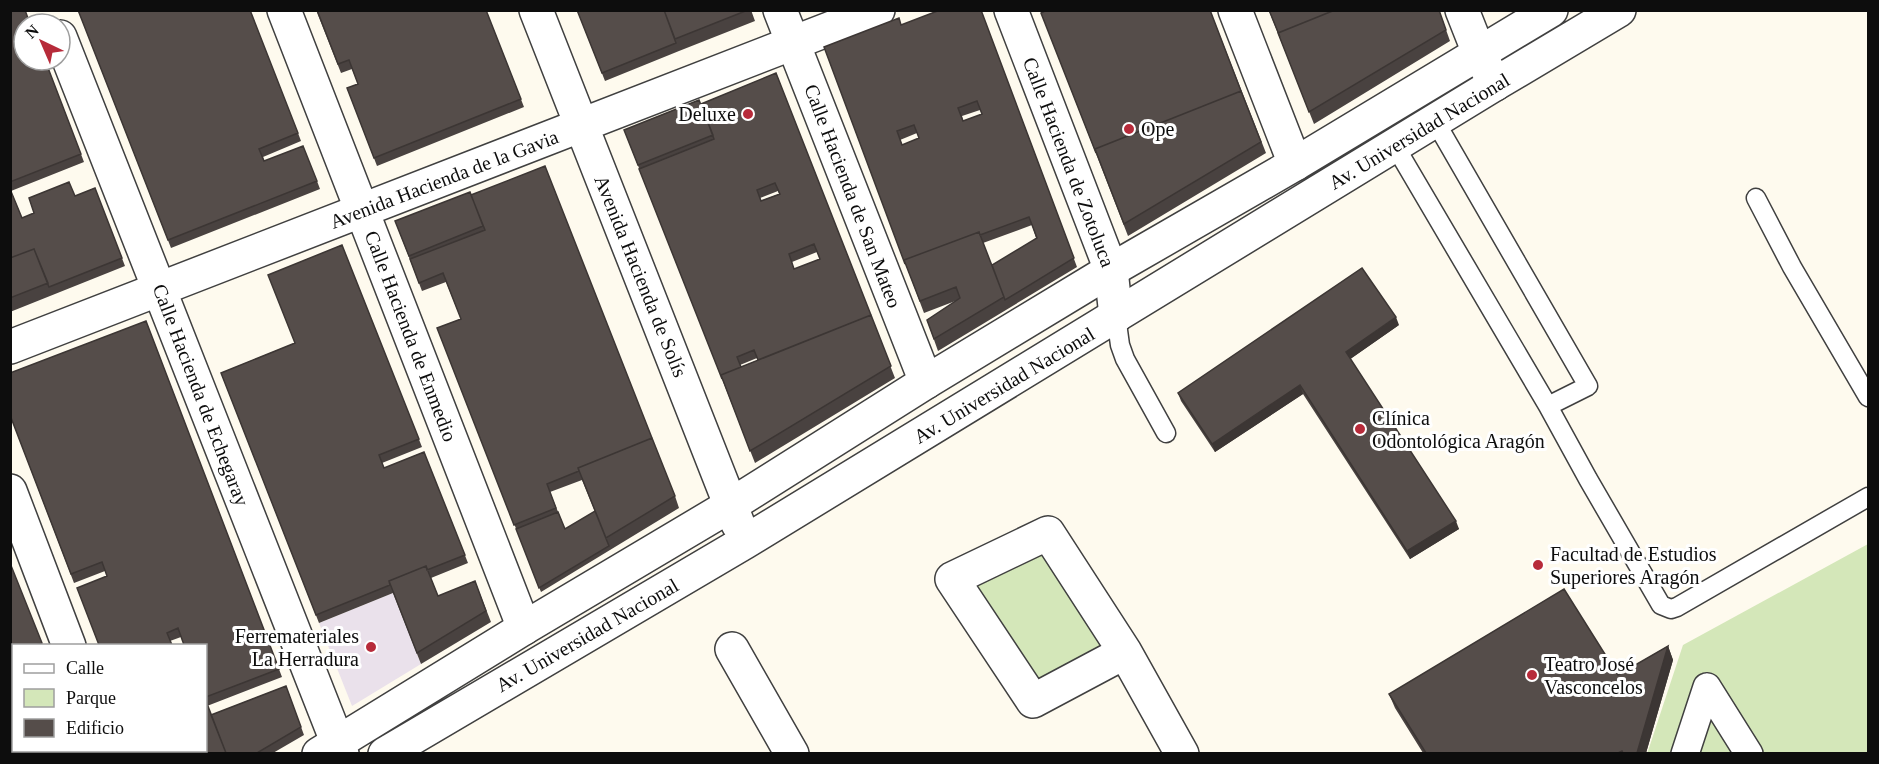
<svg xmlns="http://www.w3.org/2000/svg" width="1879" height="764" viewBox="0 0 1879 764" font-family="Georgia,serif">
	<rect width="100%" height="100%" fill="#fefaee"/>
	<path fill="#eae1eb" d="M393,593l28,71 -69,42 -33,-83z"/>
	<path fill="#d4e7b9" d="M1868,544v209l-221,1 36,-109z
		M1041,549l64,99 -69,33 -64,-97z"/>
	<g fill="none" stroke-linecap="round" stroke-linejoin="round">
		<g stroke="#404040" stroke-width="21">
			<path id="service" d="M1435,121l153,265 -40,20 40,73 73,126 10,4 6,-2 191,-110
				M1395,146l153,260
				M1756,198l36,69 76,130
				M1116,316l4,29 5,14 41,74"/>
		</g>
		<g stroke="#404040" stroke-width="30">
			<path id="pedestrian" d="M1707,687l42,67
				M1685,754l22,-67"/>
		</g>
		<g stroke="#404040" stroke-width="36">
			<path id="minor" d="M284,10l240,618
				M780,10l146,372
				M1011,10l100,260 5,46
				M1235,10l60,154
				M1462,10l17,43 16,31
				M60,37l282,717
				M10,491l59,155
				M732,649l60,105
				M1125,652l-92,49 -81,-122 96,-46 77,119 57,102
				M109,750l1,4"/>
		</g>
		<g stroke="#404040" stroke-width="36">
			<path id="tertiary" d="M536,10l202,514
				M10,347l868,-337
				M319,754l205,-126 207,-123 195,-123 185,-112 184,-106 256,-154
				M385,754l360,-212 750,-458 124,-74"/>
		</g>
		<use href="#service" stroke="#fff" stroke-width="18"/>
		<use href="#pedestrian" stroke="#fff" stroke-width="27"/>
		<use href="#minor" stroke="#fff" stroke-width="33"/>
		<use href="#tertiary" stroke="#fff" stroke-width="33"/>
	</g>
	<path fill="#494240" fill-rule="evenodd" d="M10,10l35,50 39,102 -73,29 11,27 73,-30 30,78 -115,46z
		M78,10l220,123 3,8 -38,16 1,4 53,20 3,8 -149,59z
		M316,10h170l38,97 -147,59 -30,-78 11,-4 -6,-15 -11,4z
		M577,10h174l4,11 -76,30 -74,30z
		M981,10l96,257 -139,84 -11,-31 31,-20 -34,13 -100,-266 77,-22zM980,110l2,4 -19,7 -1,-5zM917,133l2,5 -17,7 -2,-5zM1032,225l4,13 -40,39 -13,-34z
		M1040,10h170l56,143 -138,83z
		M1439,10l11,31 -136,83 -45,-113z
		M776,73l119,305 -140,85 -131,-333 77,-26zM778,191l1,3 -18,7 -1,-3zM817,252l3,7 -26,10 -2,-7zM757,358l1,2 -17,7 -1,-2z
		M471,195l204,301 4,12 -138,84 -104,-264 24,-9 -15,-37 -24,9 -27,-70zM582,480l18,44 -35,5 -15,-37z
		M342,245l80,202 -40,16 2,5 40,-16 44,111 -37,15 7,18 37,-15 16,41 -70,42 -28,-71 -74,30 -98,-250 74,-30z
		M146,321l136,356 -75,29 4,9 75,-29 18,49 -31,18h-133l66,-3v-105l-25,-8 -11,4 -63,-65 -2,-5 -31,12 -64,-168z
		M1399,325l-49,34 109,170 -49,30 -107,-165 -88,58 -34,-51 -3,-8z
		M1668,646l5,14 -27,93h-223l-28,-45 -6,-14 229,-19z"/>
	<path fill="#3c3634" d="M1396,317l3,8 -50,35 -3,-8z
		M1300,385l3,9 -88,58 -3,-8z
		M1456,521l3,8 -49,30 -3,-8z
		M1668,646l5,14 -27,93h-9z"/>
	<path fill="#554d4a" stroke="#3c3634" stroke-width="1.5" fill-rule="evenodd" d="M10,10h15l5,14h-6v36h21l36,94 -71,28z
		M78,10h172l48,123 -39,16 5,12 39,-15 14,35 -149,59z
		M317,10h169l35,89 -147,59 -27,-70 11,-4 -9,-24 -11,4z
		M577,10h87l12,33 -74,30z
		M664,10h84l-73,29z
		M940,10h41l93,248 -69,42 -13,-35 45,-27 -8,-21 -49,18 -1,-3 -75,28 1,4 -81,-217 75,-29 2,7zM977,101l5,13 -19,7 -5,-13zM914,125l5,13 -17,7 -5,-14z
		M1047,10h163l31,81 -146,58 1,4 -55,-140z
		M1269,10h66l-57,23 2,4z
		M1335,10h104l7,20 -137,82 -31,-79z
		M776,73l95,242 -113,45 -4,-10 -17,7 4,10 -20,8 1,4 -83,-210 75,-30 -13,-35zM775,183l5,11 -19,7 -4,-11zM814,244l6,15 -26,10 -5,-15z
		M1241,91l20,51 -137,82 -29,-75z
		M699,100l14,35 -75,30 -14,-35z
		M545,166l107,272 -74,30 1,3 -32,13 9,24 -42,17 -77,-197 24,-9 -18,-46 -24,10 -9,-24 75,-29 -14,-35z
		M69,182l6,14 20,-8 27,70 -73,29 -15,-38 -24,9v-69l12,29 12,-5 -5,-15z
		M470,192l13,34 -74,30 -14,-35z
		M979,232l25,65 -70,42 -7,-19 33,-22 -4,-11 -36,14 -16,-41z
		M342,245l77,194 -40,16 5,13 40,-16 41,103 -38,15 -1,-4 -37,15 1,4 -74,30 -95,-242 74,-30 -27,-68z
		M34,249l14,34 -38,15v-40z
		M1362,268l34,49 -50,35 110,169 -49,30 -107,-166 -88,59 -34,-51z
		M871,315l20,51 -141,85 -29,-76z
		M146,321l133,348 -73,28v-52h-22l-6,-17 -11,5 5,12h-73l-22,-57 30,-12 -5,-14 -31,12 -61,-159v-42z
		M652,438l23,58 -69,42 -28,-70z
		M595,511l14,35 -70,42 -23,-59 42,-17 7,17z
		M10,563l32,80 -6,2h-22v105h70l1,3h-75z
		M426,566l12,30 37,-15 11,30 -69,42 -28,-72z
		M1564,589l54,86 50,-29 -31,107h-14l-1,-2 -4,2h-192l-37,-59z
		M286,686l15,41 -44,26h-31l-15,-38z
		M206,701l20,52h-86l-1,-3h67z"/>
	<g fill="#b72b3a" stroke="#fff" stroke-width="2">
		<circle cx="748" cy="114" r="6"/>
		<circle cx="1129" cy="129" r="6"/>
		<circle cx="1360" cy="429" r="6"/>
		<circle cx="1538" cy="565" r="6"/>
		<circle cx="371" cy="647" r="6"/>
		<circle cx="1532" cy="675" r="6"/>
	</g>
	<g text-anchor="middle" stroke-width="6" stroke-linejoin="round" paint-order="stroke">
		<g font-size="20" fill="#0d0d0d" stroke="#fff" text-anchor="start">
			<text x="736" y="121" text-anchor="end">Deluxe</text>
			<text x="1141" y="136">Ope</text>
			<text x="1372" y="425">Clínica<tspan x="1372" dy="23">Odontológica Aragón</tspan></text>
			<text x="1550" y="561">Facultad de Estudios<tspan x="1550" dy="23">Superiores Aragón</tspan></text>
			<text x="359" y="643" text-anchor="end">Ferremateriales<tspan x="359" dy="23">La Herradura</tspan></text>
			<text x="1544" y="671">Teatro José<tspan x="1544" dy="23">Vasconcelos</tspan></text>
		</g>
		<g font-size="20" fill="#0d0d0d" stroke="#fff">
			<text transform="translate(1419 131) rotate(-31)" y="7">Av. Universidad Nacional</text>
			<text transform="translate(1069 162) rotate(69)" y="7">Calle Hacienda de Zotoluca</text>
			<text transform="translate(444 179) rotate(-21)" y="7">Avenida Hacienda de la Gavia</text>
			<text transform="translate(853 196) rotate(69)" y="7">Calle Hacienda de San Mateo</text>
			<text transform="translate(641 276) rotate(68)" y="7">Avenida Hacienda de Solís</text>
			<text transform="translate(411 336) rotate(69)" y="7">Calle Hacienda de Enmedio</text>
			<text transform="translate(1004 385) rotate(-31)" y="7">Av. Universidad Nacional</text>
			<text transform="translate(201 395) rotate(69)" y="7">Calle Hacienda de Echegaray</text>
			<text transform="translate(587 635) rotate(-30)" y="7">Av. Universidad Nacional</text>
		</g>
	</g>
	<rect width="1879" height="764" fill="none" stroke="#0d0d0d" stroke-width="24"/>
	<rect x="12" y="644" width="195" height="108" fill="#ffffff" stroke="#9e9e9e" stroke-width="1.5"/>
	<rect x="24" y="664" width="30" height="9" fill="#ffffff" stroke="#9e9e9e" stroke-width="1.5"/>
	<text x="66" y="674" font-size="18" fill="#0d0d0d">Calle</text>
	<rect x="24" y="689" width="30" height="18" fill="#d4e7b9" stroke="#9e9e9e" stroke-width="1.5"/>
	<text x="66" y="704" font-size="18" fill="#0d0d0d">Parque</text>
	<rect x="24" y="719" width="30" height="18" fill="#554d4a" stroke="#9e9e9e" stroke-width="1.5"/>
	<text x="66" y="734" font-size="18" fill="#0d0d0d">Edificio</text>
	<g transform="translate(42 42) rotate(316)"><circle r="28" fill="#ffffff" stroke="#9e9e9e" stroke-width="1.5"/>
	<path d="M0-4.5L10 22L0 15L-10 22Z" fill="#b72b3a"/>
	<text y="-9" font-size="16" font-weight="bold" text-anchor="middle" fill="#0d0d0d">N</text>
	</g>
</svg>
